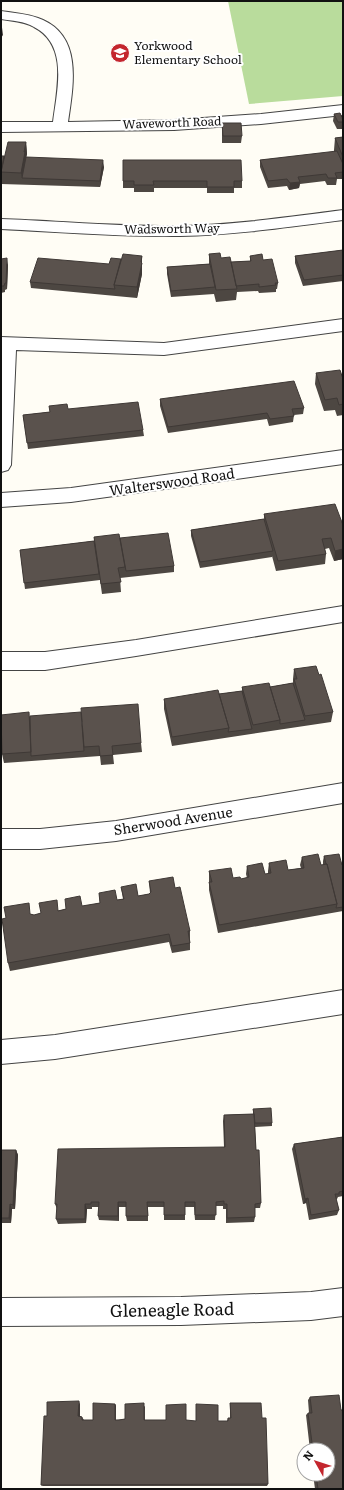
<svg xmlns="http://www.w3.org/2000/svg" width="344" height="1490" viewBox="0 0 344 1490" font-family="Literata,serif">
	<rect width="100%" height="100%" fill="#fffdf5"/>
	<path fill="#b9dc9c" d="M228,1h115v95l-94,8z"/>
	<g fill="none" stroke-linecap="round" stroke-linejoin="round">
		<g stroke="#444" stroke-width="2">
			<path id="minor" d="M1,11c14,2 29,3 42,9 40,18 30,67 25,102l106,-2 87,-6 82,-9v10l-82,9 -87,6 -173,2v-10h52c4,-32 16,-77 -19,-95 -10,-6 -22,-6 -33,-8z
				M343,210v10c-54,7 -108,15 -163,16 -60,1 -119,-4 -179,-7v-10c60,2 119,8 179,7 55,-1 109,-9 163,-16z
				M343,319v12l-179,24 -148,-5 -5,115 -3,5 -7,2v-135l163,6z
				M343,450v14l-272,38 -70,5v-14l70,-5z
				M343,606v16l-207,34 -91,14h-44v-18h44l91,-12z
				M343,783v20l-227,38 -76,8h-39v-20h39l76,-8z
				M343,990v24l-288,45 -54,5v-24l54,-5z
				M343,1288v28l-32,4 -130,5 -180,1v-28l180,-1 130,-5z"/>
		</g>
		<use href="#minor" fill="#fff" fill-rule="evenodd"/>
	</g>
	<path fill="#4d4742" d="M334,114l9,6v9h-6l-4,-8z
		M222,123l20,13 -1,7h-19z
		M343,137v42h-6l-1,6h-9l-2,-4 -25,3 -1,4 -10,2 -2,-4 -19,2 -8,-21v-7l74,-8v-2l1,-12z
		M26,142l1,12 -1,3 78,10 -4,20 -99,-3v-28h3z
		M123,181h119v7h-8v5h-27v-5h-53v4h-20v-4h-11z
		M343,250v31l-40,5 -8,-23v-7z
		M209,254l22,8 19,-1v-5l13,4 15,23 -1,6h-1v3l-17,1 -1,-2 -21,1 -1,8 -20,2 -2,-8 -43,3 -4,-23v-7l42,-3z
		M142,256v18l-5,24 -106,-10 -1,-6 79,-18 12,-5z
		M1,259l7,6 -1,24 -2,1v2l-4,1z
		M316,373l27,1v41l-6,1 -2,-6 -11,1 -9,-27z
		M160,399l144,9 -1,6 -9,1 -1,7 -24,4 -2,-7 -99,14 -8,-27z
		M49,406l19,3 75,21 1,6 -116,13 -5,-34 27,-3z
		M264,514l79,11v34l-9,2 -5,-13 -4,1 1,5 -1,10 -49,7 -4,-15v1l-72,11 -9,-32v-6l73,-11z
		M94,537l26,1 54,28v6l-54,6 1,14 -19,2 -2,-14 -75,9 -5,-39 74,-9z
		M294,669l39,43 -2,10 -159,24 -8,-37v-10l55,-5 23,-3v-4h28l23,-4v-4z
		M30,716l111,27 1,9 -29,3 1,9 -13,1 -1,-9 -96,7 -2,-9z
		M324,856l19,9v46l-125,22 -9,-43v-19l24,7 8,1 6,-1 -1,-4 1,-8 18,8h3v-3l1,-8 19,7 13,-2 -1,-3 2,-8 19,8h2v-4z
		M149,881l26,7 15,43v19l-18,3 -3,-11 -159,29 -2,-8 23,-49 3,1 66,-12 -1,-10 18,7 6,-1 -2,-12 17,9 11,-2 1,-1z
		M253,1109l19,14v3l-17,1 1,23 5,53 -1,5h-5v9l-1,5 -28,1v-14h-3v-3h-7l-1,14h-20l-1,-13h-9v13h-21v-13h-16v14h-21l-1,-5v-9h-7v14l-20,-1 -1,-4 1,-9h-7v2h-5l-1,14 -28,1 -2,-5 1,-10 -2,-5 169,-57 -1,-26 1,-6 29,-1z
		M343,1137v59l-5,1 -1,2h-1l3,11 -2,5 -28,5 -3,-17 -3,1 -11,-55 2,-5z
		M1,1150h15l2,5 -3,54h-3l-1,14h-10z
		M310,1397l33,92h-28l-2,-15h15v-24h-18l-4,-35 2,-2h1l-1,-13z
		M230,1403l32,15 6,66 -1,2h-224l-2,-1 6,-69 33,-12v12l2,1 2,3h9l22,-16 1,2v14l9,-1 20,-13v14l51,1v-17l22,17h9l1,-3h2z"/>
	<path fill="#3f3936" d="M1,20l2,15 -2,3z
		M26,142l1,12 -5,24 -1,-5 3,-21z
		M103,160l1,7 -4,20v-6z
		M300,182l-1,6 -10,2 1,-7z
		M142,256v18l-5,24v-11z
		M7,258l1,7 -1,24 -1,-6z
		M343,549v10l-9,2 1,-10z
		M16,1150l2,5 -3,54 -2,-4z
		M308,1198l-2,5 -3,1 2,-5z
		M118,1202l1,5v14l-1,-5z
		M10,1204l2,5 -1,14 -2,-5z
		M85,1204l2,5 -1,14 -1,-4z
		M79,1401l1,3v14l-2,-2z
		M115,1404l1,2 -1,16z
		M1,1420l1,1 -1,22z"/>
	<path fill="#5a524d" stroke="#3f3936" d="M340,113l3,7v2h-5l-4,-8z
		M222,123h19l1,13h-19z
		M343,137v20l-8,-19z
		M8,142h18l-2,10h1l-4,21 -20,-1z
		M337,151l6,13v8l-8,1 2,5h-9l-2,-4 -28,3 2,5 -10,1 -3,-4 -19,2 -8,-21z
		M1,156h3l-3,16z
		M26,157l77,3 -3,21 -78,-3z
		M123,160h118l1,21h-8v6h-27v-6h-54l1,4h-20v-4h-11z
		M343,250v25l-39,5 -9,-24z
		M220,253l1,5 9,-1 7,32 -21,1 -7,-36z
		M123,254l19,2 -1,6 1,1 -5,24 -23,-2z
		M262,254l1,6 9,-1 6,24h-3l1,2 -17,2v-3l-23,2 -5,-24 20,-1 -1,-5z
		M7,258l-1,25h-1l-1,3h-3v-27z
		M38,258l71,6 2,-6 10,1 -7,26 1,4 -85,-7z
		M210,264l5,23 -44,4 -4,-24z
		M340,370l3,9v25l-4,1 -2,-7 -12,2 -9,-27z
		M294,381l10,27 -12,1 2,7 -24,3 -3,-6 -99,14 -8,-28z
		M138,402l5,28 -116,13 -4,-28 27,-3 -1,-6 18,-2 1,5z
		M335,504l8,21v24l-8,2 -4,-13 -9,1 4,15 -48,7 -14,-47z
		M264,519l9,32 -73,11 -9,-32z
		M168,533l6,33 -48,5 -6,-33z
		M119,534l6,33 -7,1 3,14 -20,2 -7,-47z
		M94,541l5,33 -75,9 -4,-33z
		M316,666l3,9 2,-1 12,38 -28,4 -11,-37h3l-3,-10z
		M269,683l11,37 -27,5 -11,-38z
		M293,683l12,37 -25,4v-4l-10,-33z
		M218,690l11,38 -57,9 -8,-38z
		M242,691l10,38 -24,3 1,-4 -10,-34z
		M138,704l3,39 -29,3 1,9 -13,1 -1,-10 -15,1 -3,-39z
		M29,712l2,40 -29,2 -1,-39z
		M81,712l3,39 -53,5 -1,-40z
		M318,854l3,11 6,-1 10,40 -118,21 -10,-43h3l-3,-11 22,-3 2,10 7,-1 1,2 8,-2 -2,-11 15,-3 3,11 6,-1 -2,-10 17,-3 2,10 16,-2 -2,-11z
		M339,854l3,11h1v42l-7,1 1,-4 -10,-40h-1l-2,-8z
		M173,877l2,11 5,-1 10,44h-2l2,12 -18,3 -3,-12 -161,29 -6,-44 4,-1 -2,-11 25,-4 1,11 4,1 7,-2 -2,-10 18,-3 1,11 8,-2 -1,-10 15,-3 2,10 18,-3 -1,-10 16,-3 2,10 7,-1 -3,-12 15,-3 2,12 11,-2 2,-2 -2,-11z
		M271,1108l1,15h-17l-1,-9 -1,-5z
		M254,1114l2,36h3l2,53 -6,1v13l-28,1v-14h-3v-3l-8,1v13h-21v-13h-10v13h-21v-13h-17l1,14h-22v-14h-8v14h-20l1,-14h-8v2h-6v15h-29l1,-15h-2l3,-55 167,-2 -1,-32z
		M343,1137v54l-4,1v2h-4l4,16 -28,5 -3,-17 -3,1 -11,-55z
		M1,1150h15l-3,55 -3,-1 -1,14h-8z
		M339,1395l2,15h2v79h-25l-2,-15h12v-24h-15l-5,-37h4l-2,-16z
		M79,1401l-1,15 4,1v3h11v-17l22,1v16h4l6,-1v-15l19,-1v17h22v-15l20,-1v16l10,1v-17l22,1v16h10v-3h3l-1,-15h31l1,15h4l2,66 -227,1 3,-69h3v-14z"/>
	<defs>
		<g id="school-disc" transform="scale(1)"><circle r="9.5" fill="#c4262e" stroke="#fff"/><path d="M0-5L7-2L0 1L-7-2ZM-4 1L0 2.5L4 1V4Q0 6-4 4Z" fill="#fff"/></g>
	</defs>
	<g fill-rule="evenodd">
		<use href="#school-disc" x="120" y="53"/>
	</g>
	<g text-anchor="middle" stroke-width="4" stroke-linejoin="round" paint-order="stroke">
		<g font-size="12" fill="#111" stroke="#fff" text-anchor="start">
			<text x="134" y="50">Yorkwood<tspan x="134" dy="14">Elementary School</tspan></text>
		</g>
		<g font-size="12" fill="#111" stroke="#fff">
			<text transform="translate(172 123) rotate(-2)" y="4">Waveworth Road</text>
			<text transform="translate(172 229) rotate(-1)" y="4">Wadsworth Way</text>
		</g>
		<g font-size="14" fill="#111" stroke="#fff">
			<text transform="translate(172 482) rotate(-8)" y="5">Walterswood Road</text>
			<text transform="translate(173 821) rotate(-9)" y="5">Sherwood Avenue</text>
		</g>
		<g font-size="17" fill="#111" stroke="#fff">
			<text transform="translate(172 1310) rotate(-1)" y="6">Gleneagle Road</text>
		</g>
	</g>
	<rect width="344" height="1490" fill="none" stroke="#111111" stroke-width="4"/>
	<g transform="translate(316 1462) rotate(309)"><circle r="19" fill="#ffffff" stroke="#a0a0a0"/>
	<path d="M0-3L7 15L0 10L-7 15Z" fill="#c4262e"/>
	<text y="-6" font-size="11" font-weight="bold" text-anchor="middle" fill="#111111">N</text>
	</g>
</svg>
